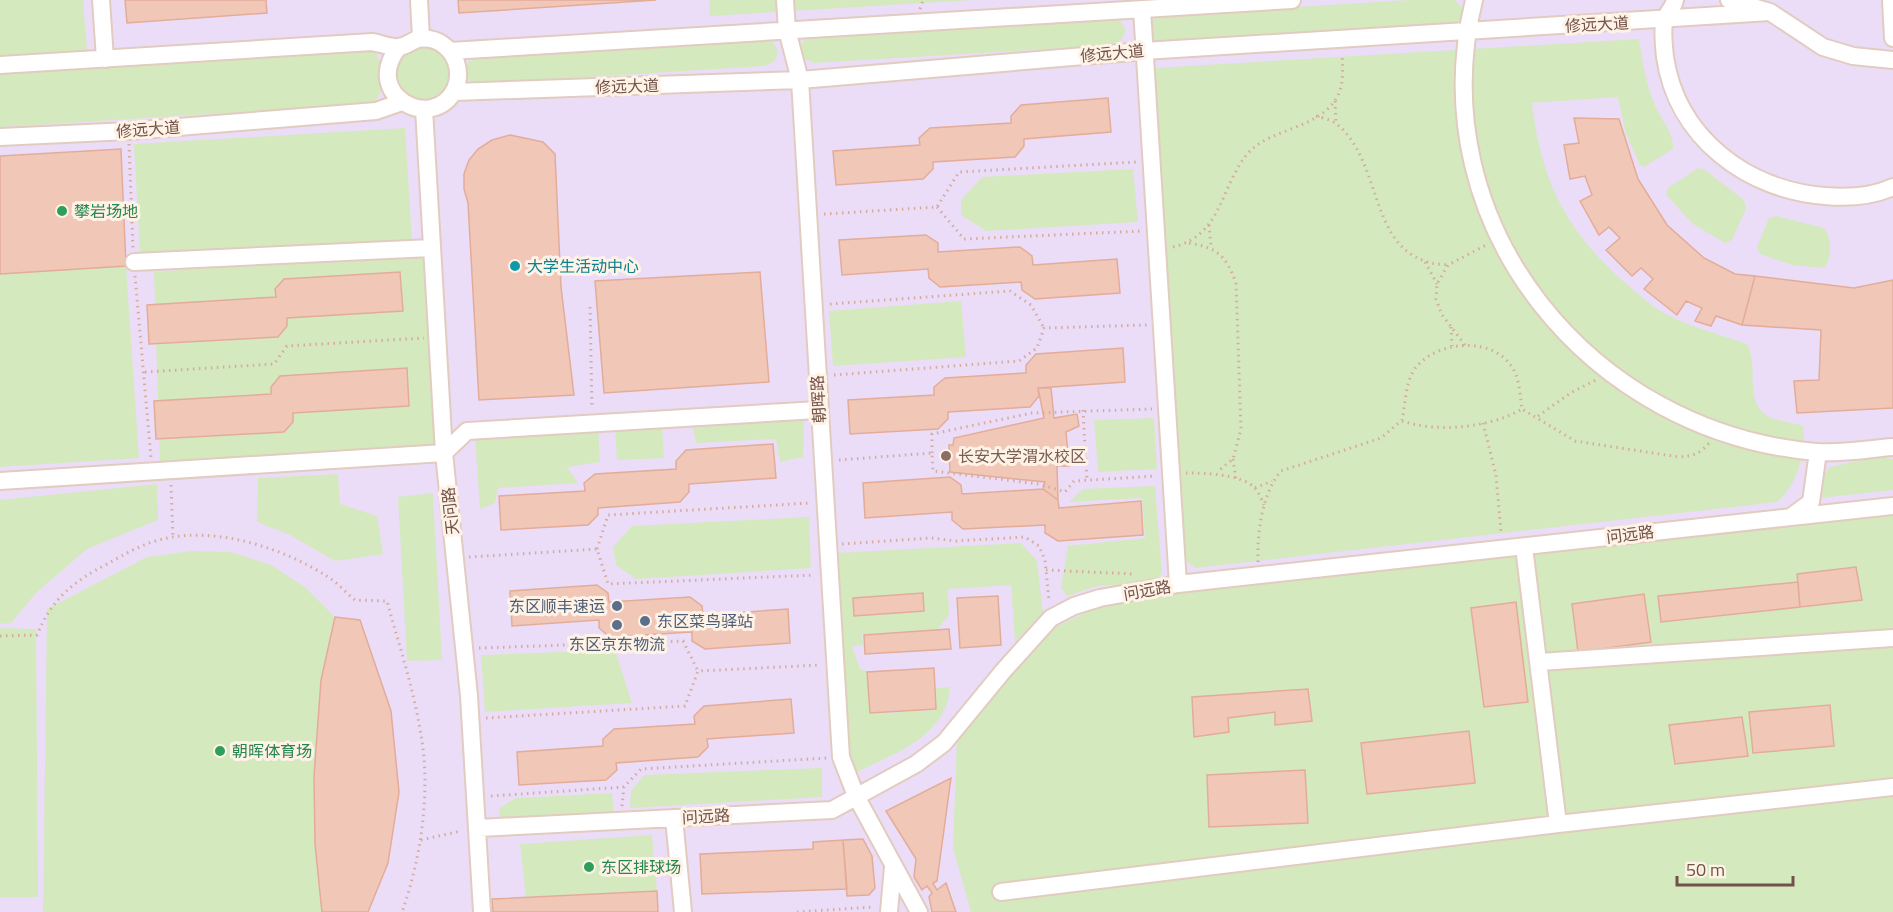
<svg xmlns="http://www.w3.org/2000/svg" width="1893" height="912" viewBox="0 0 1893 912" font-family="'Titillium Web','Noto Sans SC',sans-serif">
	<rect width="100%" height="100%" fill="#fceee0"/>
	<path fill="#ebddf8" d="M0,0h1893v912h-1893z"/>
	<path fill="#d5e9bf" d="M0,0h83l4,51 -87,6z
		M709,0h264l-263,16z
		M1410,0h45l9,10 -4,10 -9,5 -290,18 -9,-4 -1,-18 9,-6z
		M1111,17l9,4 6,9 -4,9 -9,6 -299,18 -9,-4 -5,-8 3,-10 10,-5z
		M764,39l9,3 5,9 -3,10 -10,5 -287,18 -9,-4 -5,-8 4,-10 9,-5z
		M1639,39c4,26 8,53 21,76 6,11 14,21 13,34l-29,18 -4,-2 -14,-31 -8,-37 -86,6c9,77 33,126 91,178 16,14 31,28 51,37 23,11 49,17 73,26 13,22 -5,60 23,73 10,5 23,5 33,9 4,25 -6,60 -26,76l-582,66 -10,-8 -30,-492z
		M395 74a28 28 0 1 1 56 0a28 28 0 1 1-56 0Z
		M366,50l9,2c9,14 12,42 -4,52l-371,23v-56z
		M405,128l7,112 -272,15 -6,-111z
		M1698,168l7,2 39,30 2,9 -14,31 -7,3 -32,-19 -27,-29 2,-7z
		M1133,169l5,53 -152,9 -25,-16v-15l21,-23z
		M1776,216l48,12c8,10 8,31 0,40l-32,-3 -32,-11 -3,-7 12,-29z
		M425,253l10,195 -275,16 -6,-192z
		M126,266l13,192 -139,9v-193z
		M961,301l5,56 -133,9 -4,-55z
		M1154,418l3,51 -59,3 -4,-52z
		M804,419l-1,38 -23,5 -4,-23 -80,4 -4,-20z
		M662,425l2,33 -47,2 -2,-31z
		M598,428l2,34 -33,5 11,16 -80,5 -3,15 -15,6 -5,-72z
		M1881,456l12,3v31l-73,8 2,-20 8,-11z
		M338,474l2,30 37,12 6,38 -48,7 -45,-26 -33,-13 1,-44z
		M157,484l1,36 -71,29 -50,43 -26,31 -11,1v-124z
		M1155,486l7,88 -10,9 -55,3 -30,10 -6,-8 7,-42 77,-8 -3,-40 -73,4 14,-13z
		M433,493l9,167 -35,1 -9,-164z
		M1893,514v398h-922l-18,-64 4,-110 60,-73 41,-39 46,-22 61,-10z
		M809,517l2,51 -175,11 -20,-14 -3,-18 19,-21z
		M1021,543l16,18 6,52 -28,29 -4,-57 -63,4 1,26 -13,16 -74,3 1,11 -11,1 8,23 7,2 3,43 66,-4 -1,-22 15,-1c-3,50 -57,67 -95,86l-8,-15 -11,-205z
		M191,551l40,1 40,13 35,23 29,29 25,3 31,91 8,81 -11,71 -20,49h-325l4,-303 100,-52z
		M0,628l36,1 2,268h-38z
		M615,650l17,53 -147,9 -4,-57z
		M822,768v29l-192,11 1,-17 13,-16z
		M612,793l2,22 -114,4 -1,-11 17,-10z
		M652,835l5,56 -131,6 -6,-53z"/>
	<path fill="#f1c7b8" stroke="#e3ac99" stroke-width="1.5" d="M125,0h141l1,13 -140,10z
		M458,0h198l-197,13z
		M1108,98l3,34 -87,7v7l-9,11 -82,5v7l-10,10 -87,6 -3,-34 87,-6 -1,-7 11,-10 81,-5v-7l10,-11z
		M1574,118l45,1 19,60 29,46 37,33 31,16 20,2 -13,49 -26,-9 -5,10 -16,-5 7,-13 -16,-7 -9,14 -33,-26 9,-10 -12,-11 -9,8 -26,-26 14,-12 -11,-11 -10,8 -19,-34 12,-6 -7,-19 -15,3 -6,-34 15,-2z
		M510,135l33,7 12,12 6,133 13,108 -95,5 -11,-197 -4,-14v-15l5,-14 9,-11 14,-9z
		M121,149l5,117 -126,8v-118z
		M926,235l12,8v9l82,-5 12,9 1,9 84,-6 3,34 -85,6 -13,-9 -1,-8 -81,5 -11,-9 -1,-9 -86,6 -3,-35z
		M400,272l3,39 -116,7v8l-9,11 -129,7 -2,-39 129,-8 -1,-8 9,-10z
		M760,272l9,110 -165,11 -9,-112z
		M1755,276l99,12 39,-8v128l-96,5 -3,-32 25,-1 2,-50 -79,-5z
		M1123,348l2,34 -87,6 1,8 -9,11 -82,5v7l-10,10 -88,5 -2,-34 86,-5v-8l11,-9 81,-5v-8l10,-11z
		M407,368l2,38 -116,7v9l-9,10 -128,7 -2,-38 117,-7v-7l9,-11z
		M1038,388h13l3,30 23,-4 2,12 -13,6 3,34h-12l1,34 -15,-11 2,-7 -95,-10 -1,-27h4l1,-7 90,-20z
		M773,444l3,34 -87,6v8l-9,10 -82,6v7l-10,10 -87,5 -2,-34 86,-5 -1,-8 11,-9 81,-5v-8l10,-11z
		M950,477l11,8 1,9 81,-5 15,11 1,8 82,-7 2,34 -85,6 -13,-8v-8l-82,4 -11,-9v-8l-87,6 -2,-35z
		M1856,567l6,33 -62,7 -3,-33z
		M1798,582l2,25 -139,15 -3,-26z
		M597,585l11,8 1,9 81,-5 12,9 1,9 85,-6 2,34 -85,6 -13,-8v-9l-82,5 -11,-9v-8l-87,6 -2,-35z
		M923,593l1,18 -70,5 -1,-18z
		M1644,594l7,48 -73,10 -6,-48z
		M998,596l3,49 -41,3 -3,-50z
		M1516,602l12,100 -44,5 -13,-99z
		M335,617l25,3 31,91 8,81 -11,71 -20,49h-46l-1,-9 -6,-59 -1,-68 7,-96z
		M949,629l2,20 -86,5 -1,-19z
		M934,668l2,41 -66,4 -3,-41z
		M1308,689l4,32 -37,4v-13l-47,6 1,14 -35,5 -2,-40z
		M791,699l3,34 -87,6 1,8 -10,10 -82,6 1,7 -11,10 -87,5 -2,-33 86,-6v-7l11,-10 81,-5 -1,-8 10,-10z
		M1830,705l4,41 -81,7 -4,-41z
		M1742,717l6,39 -73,8 -6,-39z
		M1469,731l6,52 -108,11 -6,-51z
		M1305,770l3,53 -99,4 -2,-52z
		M951,778l-14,103 -4,2 4,7 9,-7 10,29h-24l-3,-15 3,-4 -5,-7 -5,4 -8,-13 2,-18 -30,-48z
		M863,839l9,17 3,32 -6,7 -22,1 -4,-56z
		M843,840l4,49 -145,5 -2,-40 113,-5v-7z
		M657,891l1,21h-165l-1,-13z"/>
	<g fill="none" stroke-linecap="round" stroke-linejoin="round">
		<g stroke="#e2cbbf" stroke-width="20">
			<path id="minor" d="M101,0l4,59
				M419,0l2,38
				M785,0l2,30 13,50 41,677 15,39 63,116
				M1474,0c-55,226 118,433 342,452 25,2 52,-3 77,-5
				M1675,0c-2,9 -8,12 -10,20 -3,8 -1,28 0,37 12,81 82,133 160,139 22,2 48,0 68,-9
				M1729,0l41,12 53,35 30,9 40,4
				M1891,0l2,38
				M1142,9l36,575
				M450,51l842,-51
				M0,65l372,-23c7,1 20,6 27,5 12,-2 15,-11 31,-8 11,2 22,11 26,23 3,9 3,18 -1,27 -22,45 -95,5 -56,-42
				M454,92l346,-12 344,-29 626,-39
				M424,109l20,344 25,243 13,216
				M0,137l129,-6 247,-20 26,-9
				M134,262l297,-14
				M0,481l444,-28 23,-22 351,-21
				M1792,516l19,-14 7,-50
				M1524,547l34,277
				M1540,662l353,-24
				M674,818l9,94
				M478,828l354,-18 84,-46 28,-21 60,-73 47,-52 23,-12 26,-8 78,-14 715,-78
				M1001,892l557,-68 335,-37
				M889,912l4,-45"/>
		</g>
		<path stroke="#d5ab9c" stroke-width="3" stroke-dasharray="1.5 4.5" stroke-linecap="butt" d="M920,9l3,-9
			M1335,101l1,22
			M1316,116c7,2 16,4 22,9 43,37 32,118 87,136 7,3 15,3 23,4
			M129,144l4,105
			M937,207l27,32 178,-8
			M824,214l113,-7 22,-35 178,-10
			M1209,225l2,21
			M1189,243c29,5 37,13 47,40l5,146 -8,30 -16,13
			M1173,247c51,-12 47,-64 77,-96 23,-23 67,-22 86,-52 8,-13 7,-29 6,-44
			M1425,262l12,22
			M135,276l16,182
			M830,304l180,-13 21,14 13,23
			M590,307l2,102
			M1451,327l1,19
			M1465,345l-23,-30 -6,-16 1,-15 11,-19 40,-21
			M145,372l129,-8 13,-18 137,-8
			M834,375l185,-14 18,-13 7,-20 103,-3
			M1083,410l4,70
			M1538,416l34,-24 26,-13
			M1402,421c35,12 88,7 120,-12
			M1483,423l13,52 5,58
			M932,453v-19l100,-21 120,-4
			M1233,459l3,21
			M839,460l93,-7 1,18 106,13 26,8 9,-11 82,-5
			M1186,473c19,0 55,1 69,15 4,5 7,12 9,17
			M171,485l2,53
			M1255,488l17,-7
			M842,544l89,-6 24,3 70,-4 14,9 6,14 4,41
			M597,549l11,-34 202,-12
			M469,557l128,-8 11,35 206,-9
			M1258,562c-1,-29 4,-69 23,-91l100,-33 21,-18c4,-18 3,-43 17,-56 23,-24 76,-27 94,5 7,11 7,28 9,40l53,32 104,16c13,-1 21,-3 30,-14
			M1046,570l88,4
			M0,636l37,-1c15,-37 37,-54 72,-72 16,-9 35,-20 54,-24 52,-13 121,9 165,38 10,6 18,16 27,23l32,1c12,44 27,89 34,134 10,56 0,124 -19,177
			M479,648l204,-7 15,30
			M486,718l199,-12 13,-35 123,-6
			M491,796l133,-9 17,-18 186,-11
			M622,806l2,-19
			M421,840l40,-9
			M797,912l76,-5"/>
		<use href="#minor" stroke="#fff" stroke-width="16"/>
	</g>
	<g fill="#2e9e5b" stroke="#fff2e6" stroke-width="2">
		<circle cx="62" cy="211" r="6"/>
		<circle cx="220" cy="751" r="6"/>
		<circle cx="589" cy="867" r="6"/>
	</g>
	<circle fill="#0f9aa8" stroke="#fff2e6" stroke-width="2" cx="515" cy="266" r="6"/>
	<circle fill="#8d6e63" stroke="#fff2e6" stroke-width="2" cx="946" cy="456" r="6"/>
	<g fill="#5c6f8a" stroke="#fff2e6" stroke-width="2">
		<circle cx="617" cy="606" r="6"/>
		<circle cx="645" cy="621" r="6"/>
		<circle cx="617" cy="625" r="6"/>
	</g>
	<g text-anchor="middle" stroke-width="6" stroke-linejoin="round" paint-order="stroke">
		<g font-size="16" fill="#725248" stroke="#fff2e6">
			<text transform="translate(1597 24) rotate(-3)" y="6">修远大道</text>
			<text transform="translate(1112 53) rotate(-5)" y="6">修远大道</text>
			<text transform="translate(627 86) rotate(-2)" y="6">修远大道</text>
			<text transform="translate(148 129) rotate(-4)" y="6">修远大道</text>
			<text transform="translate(818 399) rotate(-93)" y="6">朝晖路</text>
			<text transform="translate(450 511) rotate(-96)" y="6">天问路</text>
			<text transform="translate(1630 534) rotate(-7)" y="6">问远路</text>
			<text transform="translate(1147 590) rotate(-10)" y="6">问远路</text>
			<text transform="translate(706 816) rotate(-3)" y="6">问远路</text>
		</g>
		<g font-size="16" fill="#27864d" stroke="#fff2e6" text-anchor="start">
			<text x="74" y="217">攀岩场地</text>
			<text x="232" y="757">朝晖体育场</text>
			<text x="601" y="873">东区排球场</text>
		</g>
		<g font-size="16" fill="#0d838f" stroke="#fff2e6" text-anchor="start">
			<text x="527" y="272">大学生活动中心</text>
		</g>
		<g font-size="16" fill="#785e54" stroke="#fff2e6" text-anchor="start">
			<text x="958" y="462">长安大学渭水校区</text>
		</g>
		<g font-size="16" fill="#4e5e75" stroke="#fff2e6" text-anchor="end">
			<text x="605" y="612">东区顺丰速运</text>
			<text x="657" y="627" text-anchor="start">东区菜鸟驿站</text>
			<text x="617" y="650" text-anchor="middle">东区京东物流</text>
		</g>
	</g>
	<path d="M1677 876v9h116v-9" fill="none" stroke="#725248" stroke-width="3"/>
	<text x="1686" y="876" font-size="18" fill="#725248" stroke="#fff2e6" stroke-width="4.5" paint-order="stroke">50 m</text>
</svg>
